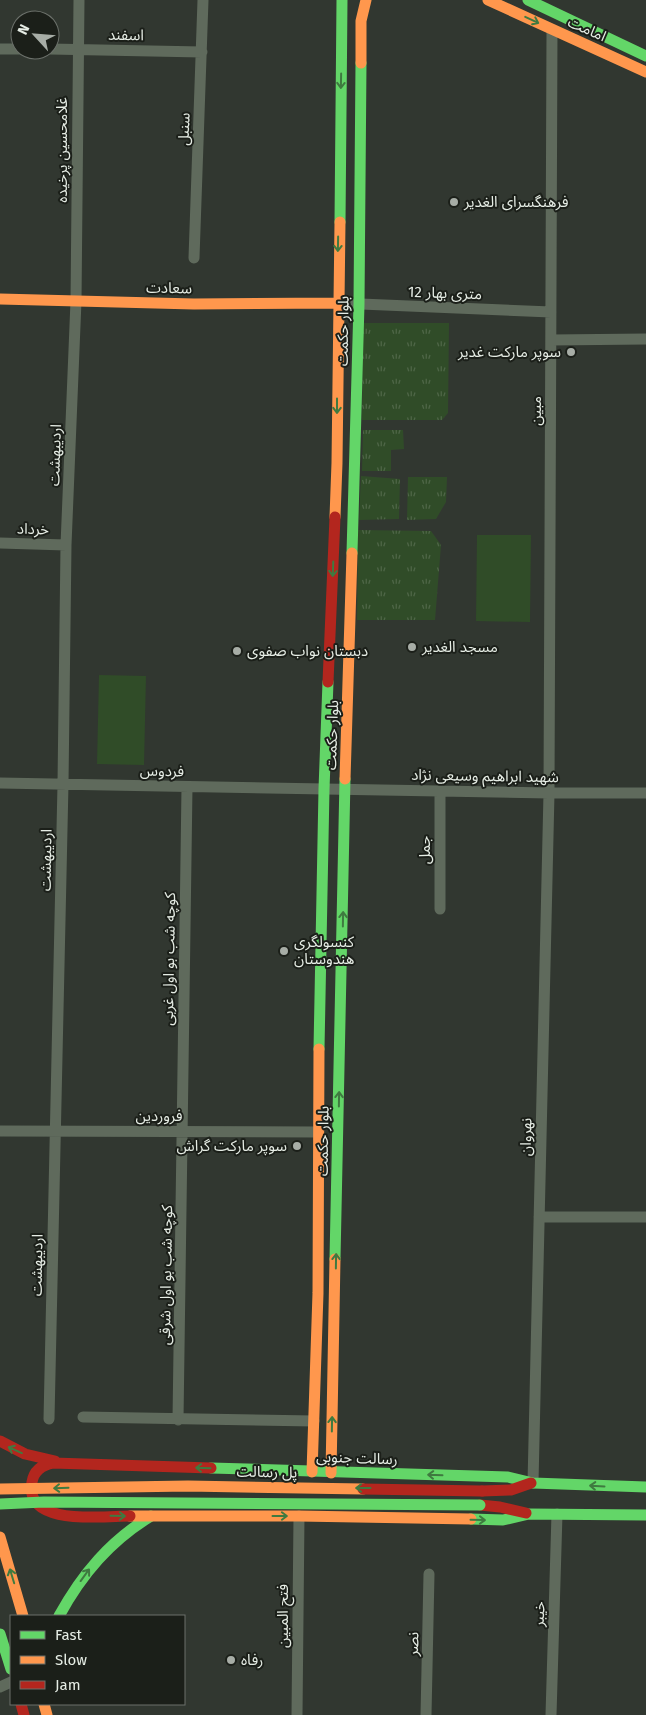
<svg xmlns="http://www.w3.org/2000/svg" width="646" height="1715" viewBox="0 0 646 1715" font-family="'Fira Sans','Noto Sans Arabic',sans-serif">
	<defs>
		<pattern id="grass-tufts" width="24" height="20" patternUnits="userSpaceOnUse" patternTransform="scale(1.25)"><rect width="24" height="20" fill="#304c28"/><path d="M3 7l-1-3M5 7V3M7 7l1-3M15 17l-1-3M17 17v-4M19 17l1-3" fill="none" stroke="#4e6647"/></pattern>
	</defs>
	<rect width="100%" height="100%" fill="#313730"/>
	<path fill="url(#grass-tufts)" d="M363,323h86l-1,90 -6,7h-80z
		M363,430h40l1,19 -13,1v21h-29z
		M361,476l39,3 -1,40 -40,1z
		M408,477h39l-1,25 -10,17 -29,1z
		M358,530l73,1 10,14 -6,75h-78z"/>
	<path fill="#304c28" d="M477,535h54l-1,87 -54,-1z
		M99,675l47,1 -2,89 -47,-1z"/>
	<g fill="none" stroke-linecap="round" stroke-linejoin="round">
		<path stroke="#5f6a5c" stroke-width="11" d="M0,49h20
			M50,49l152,3
			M194,258l9,-258
			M337,303l214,9
			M551,340l95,-1
			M0,543l66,2
			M0,783l549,10h97
			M440,909v-119
			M0,1131l318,1
			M539,1217h107
			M83,1417l231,4
			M49,1419l14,-635 3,-239 10,-244 3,-301
			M178,1420c4,-211 5,-422 9,-633
			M533,1483l16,-690 3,-763
			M0,1687l11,-5
			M297,1715l2,-199
			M426,1715l3,-141
			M551,1715l6,-201"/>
		<path stroke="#63d668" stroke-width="11" d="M528,0l118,56
			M340,222l2,-222
			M352,553l7,-249 2,-241
			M319,1049l5,-260 4,-107
			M335,1259l10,-480
			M211,1468l297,9 25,6 113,4
			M471,1519l32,1 26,-6 117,1
			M59,1616c23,-42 51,-75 92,-100
			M0,1634l11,35"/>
		<path stroke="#ff974d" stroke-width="11" d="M488,0l158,72
			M361,63v-42l5,-21
			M0,299l194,5 143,-1
			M335,517l2,-54 3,-241
			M345,779l7,-226
			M312,1472l6,-179 1,-244
			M331,1473l4,-214
			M130,1516h169l172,3
			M0,1537l23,79
			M44,1704l3,11"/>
		<path stroke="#b3261e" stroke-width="11" d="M328,682l7,-165
			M0,1441l25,13 30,7
			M482,1491l29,-1 20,-7
			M480,1505l20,2 26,6
			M130,1516c-27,0 -106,11 -98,-34 2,-12 10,-17 21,-19l158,5
			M21,1704l3,11"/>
		<path stroke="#63d668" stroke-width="11" d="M0,1504l44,-2 436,3"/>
		<path stroke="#ff974d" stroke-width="11" d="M0,1489l188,-3 175,3"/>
		<path stroke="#b3261e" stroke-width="11" d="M363,1489l119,2"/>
	</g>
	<defs><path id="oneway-shaft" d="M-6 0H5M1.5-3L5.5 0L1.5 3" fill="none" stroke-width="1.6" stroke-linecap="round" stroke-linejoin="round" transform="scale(1.25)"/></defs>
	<g stroke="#3f7a40">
		<use href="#oneway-shaft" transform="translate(532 20) rotate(25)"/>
		<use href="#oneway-shaft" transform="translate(341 81) rotate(91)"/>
		<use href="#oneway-shaft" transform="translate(338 244) rotate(91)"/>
		<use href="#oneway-shaft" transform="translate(337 406) rotate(90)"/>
		<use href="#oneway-shaft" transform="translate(333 569) rotate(92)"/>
		<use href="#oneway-shaft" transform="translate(343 919) rotate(-89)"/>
		<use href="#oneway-shaft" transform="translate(339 1099) rotate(-89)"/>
		<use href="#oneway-shaft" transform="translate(336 1261) rotate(-89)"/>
		<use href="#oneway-shaft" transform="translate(332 1424) rotate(-89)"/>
		<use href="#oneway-shaft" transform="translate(15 1450) rotate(-156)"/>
		<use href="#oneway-shaft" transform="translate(203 1468) rotate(-178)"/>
		<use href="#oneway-shaft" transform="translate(435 1475) rotate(-178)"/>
		<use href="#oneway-shaft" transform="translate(597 1486) rotate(-177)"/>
		<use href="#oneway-shaft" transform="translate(61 1488) rotate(178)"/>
		<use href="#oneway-shaft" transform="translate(363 1488) rotate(-180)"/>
		<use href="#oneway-shaft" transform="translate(118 1516) rotate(1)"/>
		<use href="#oneway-shaft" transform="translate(280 1516)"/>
		<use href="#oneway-shaft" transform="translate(478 1520) rotate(1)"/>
		<use href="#oneway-shaft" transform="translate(85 1575) rotate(-54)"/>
		<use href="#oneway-shaft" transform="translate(12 1576) rotate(-107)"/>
	</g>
	<g fill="#a7ada6" stroke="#1b1f19" stroke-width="2">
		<circle cx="454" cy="202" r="5"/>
		<circle cx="571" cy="352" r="5"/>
		<circle cx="412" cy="647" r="5"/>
		<circle cx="237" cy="651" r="5"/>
		<circle cx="284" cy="951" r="5"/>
		<circle cx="297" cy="1146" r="5"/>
		<circle cx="231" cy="1660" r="5"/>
	</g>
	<g text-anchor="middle" stroke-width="4" stroke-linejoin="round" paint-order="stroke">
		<g font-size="15" fill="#e6ede5" stroke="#1b1f19">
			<text transform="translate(587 29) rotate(24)" y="5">امامت</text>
			<text transform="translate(126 35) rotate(1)" y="5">اسفند</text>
			<text transform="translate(184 129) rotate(-88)" y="5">سنبل</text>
			<text transform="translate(62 150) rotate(-90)" y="5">غلامحسین پرخیده</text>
			<text transform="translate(169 288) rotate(1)" y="5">سعادت</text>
			<text transform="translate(445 293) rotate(2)" y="5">12 متری بهار</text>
			<text transform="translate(343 331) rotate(-89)" y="5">بلوار حکمت</text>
			<text transform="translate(536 411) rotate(-90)" y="5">مبین</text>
			<text transform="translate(55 455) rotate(-88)" y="5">اردیبهشت</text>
			<text transform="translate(33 529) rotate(2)" y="5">خرداد</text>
			<text transform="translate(332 735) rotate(-88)" y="5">بلوار حکمت</text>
			<text transform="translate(162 771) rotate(1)" y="5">فردوس</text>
			<text transform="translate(485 776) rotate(1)" y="5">شهید ابراهیم وسیعی نژاد</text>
			<text transform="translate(425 850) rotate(-90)" y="5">جمل</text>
			<text transform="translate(46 860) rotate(-89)" y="5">اردیبهشت</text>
			<text transform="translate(169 959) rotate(-89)" y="5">کوچه شب بو اول غربی</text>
			<text x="159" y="1121">فروردین</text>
			<text transform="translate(526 1137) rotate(-89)" y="5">نهروان</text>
			<text transform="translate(323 1141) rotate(-89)" y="5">بلوار حکمت</text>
			<text transform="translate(37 1265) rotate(-89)" y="5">اردیبهشت</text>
			<text transform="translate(166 1275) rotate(-89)" y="5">کوچه شب بو اول شرقی</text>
			<text transform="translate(357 1458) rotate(2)" y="5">رسالت جنوبی</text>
			<text transform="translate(267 1472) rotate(1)" y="5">پل رسالت</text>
			<text transform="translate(539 1614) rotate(-88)" y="5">خیبر</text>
			<text transform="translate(283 1616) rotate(-90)" y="5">فتح المبین</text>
			<text transform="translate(413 1644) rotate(-89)" y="5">نصر</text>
		</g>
		<g font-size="15" fill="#e6ede5" stroke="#1b1f19" text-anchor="start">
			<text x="464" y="207">فرهنگسرای الغدیر</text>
			<text x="561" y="357" text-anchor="end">سوپر مارکت غدیر</text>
			<text x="422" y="652">مسجد الغدیر</text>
			<text x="247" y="656">دبستان نواب صفوی</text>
			<text x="294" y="947">کنسولگری<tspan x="294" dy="17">هندوستان</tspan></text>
			<text x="287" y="1151" text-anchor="end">سوپر مارکت گراش</text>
			<text x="241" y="1665">رفاه</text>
		</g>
	</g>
	<rect x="10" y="1615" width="175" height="90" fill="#1b1f19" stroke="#6c716b"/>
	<rect x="20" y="1631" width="25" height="8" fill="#63d668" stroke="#6c716b"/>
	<text x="55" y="1640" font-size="15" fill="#e6ede5">Fast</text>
	<rect x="20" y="1656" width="25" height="8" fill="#ff974d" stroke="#6c716b"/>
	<text x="55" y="1665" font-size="15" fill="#e6ede5">Slow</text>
	<rect x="20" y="1681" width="25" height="8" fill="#b3261e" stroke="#6c716b"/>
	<text x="55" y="1690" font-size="15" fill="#e6ede5">Jam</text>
	<g transform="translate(35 35) rotate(296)"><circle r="24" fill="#1b1f19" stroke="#6c716b"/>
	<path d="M0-4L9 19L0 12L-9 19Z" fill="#a7ada6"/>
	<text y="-8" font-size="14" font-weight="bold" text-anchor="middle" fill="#e6ede5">N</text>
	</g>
</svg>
